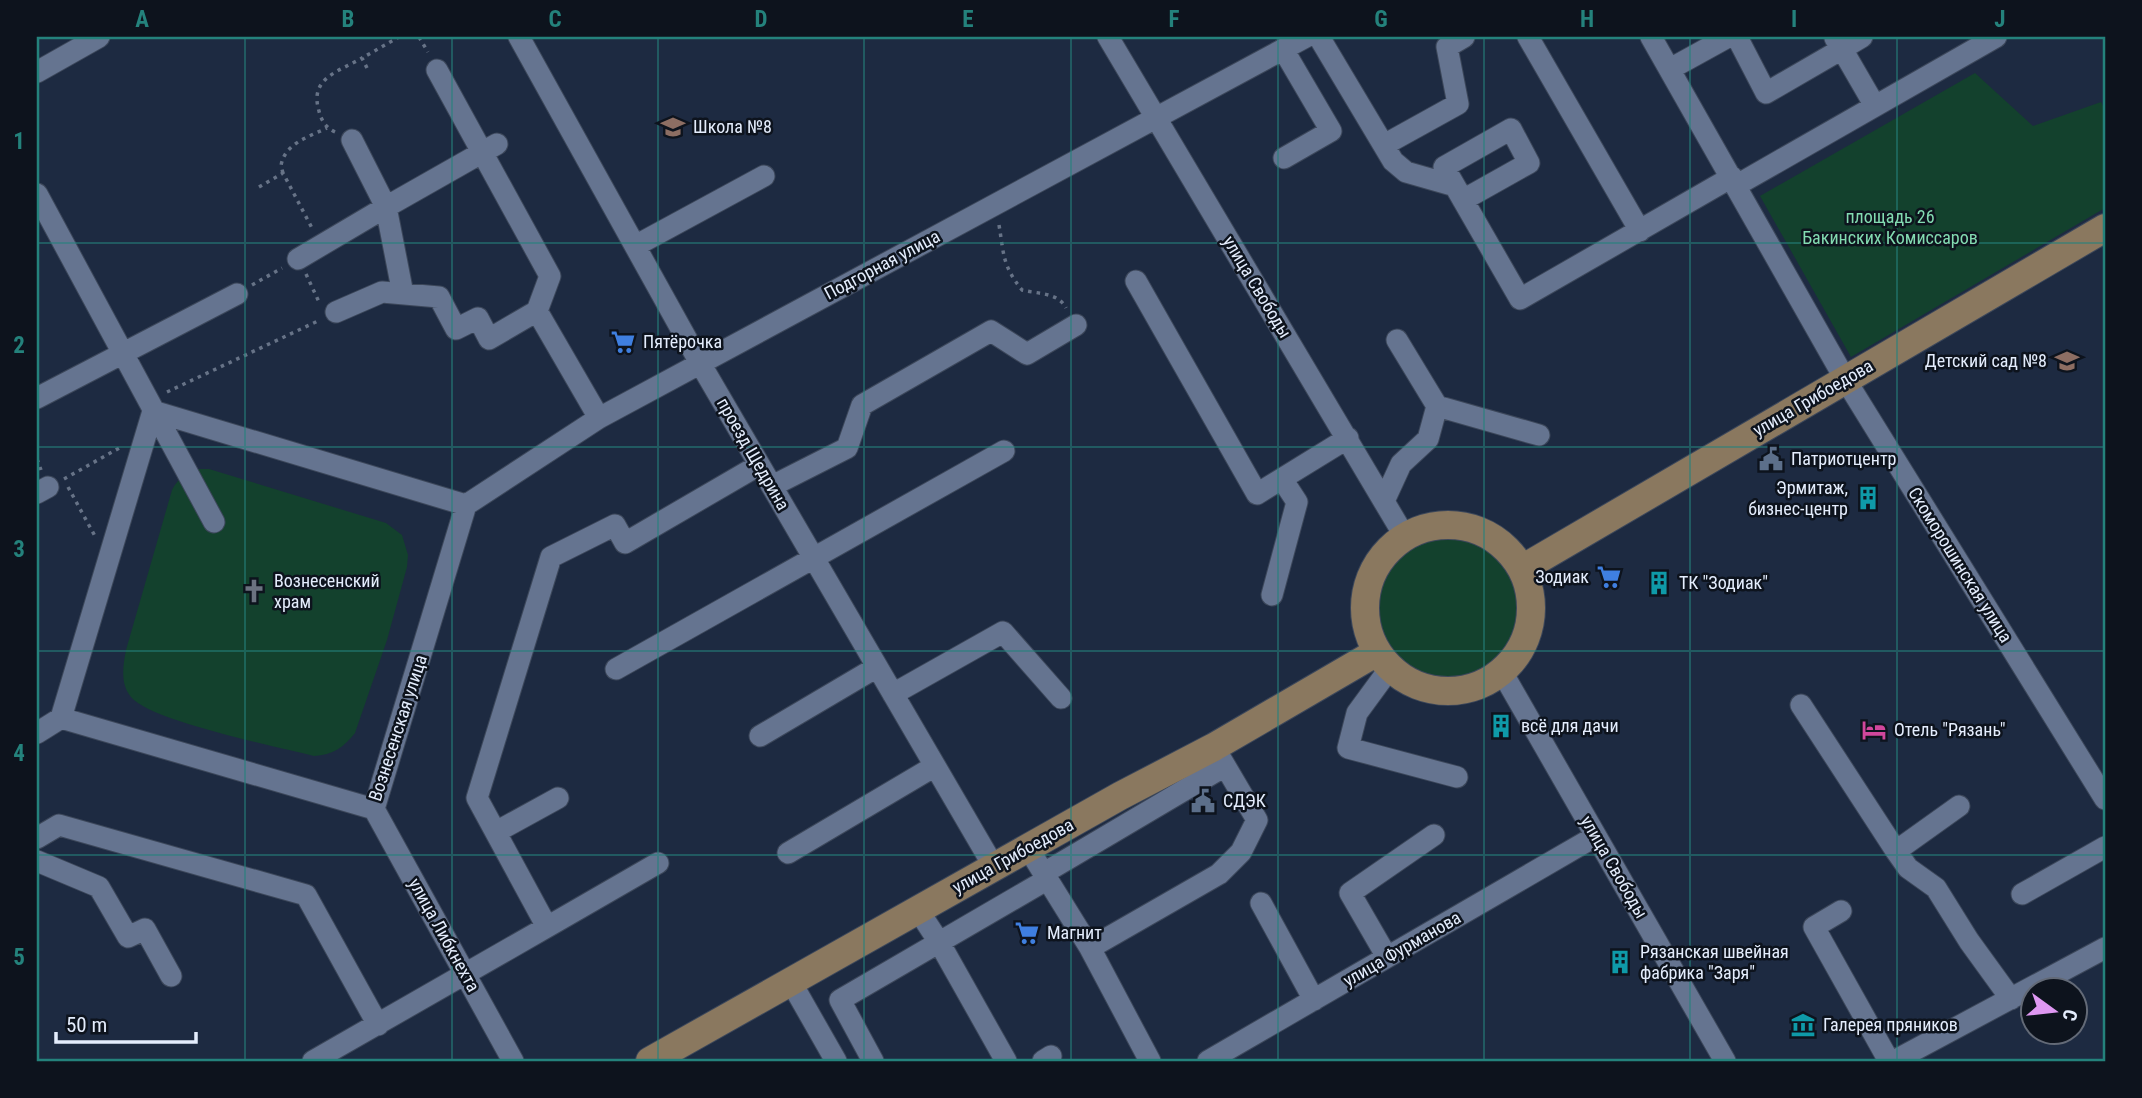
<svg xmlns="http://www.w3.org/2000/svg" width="2142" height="1098" viewBox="0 0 2142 1098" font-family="'Roboto Condensed',sans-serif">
	<rect width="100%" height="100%" fill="#1d2a41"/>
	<path fill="#13412d" d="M1975,73l58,53 68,-24 4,8v98l-254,149 -91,-161z
		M196,469h13l177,54 16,12 6,20 -1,12 -20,73 -32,93c-11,14 -22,22 -41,23 -35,-9 -164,-35 -183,-59 -11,-13 -8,-31 -5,-47l46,-160c5,-11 14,-15 24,-21z
		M1376 608a73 73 0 1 1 146 0a73 73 0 1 1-146 0Z"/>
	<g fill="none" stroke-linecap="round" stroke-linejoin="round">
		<g stroke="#3c475a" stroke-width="23">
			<path id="minor" d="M519,37l181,326 294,504
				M1108,37l297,500
				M1319,37l74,124 13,11 49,14
				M1528,37l112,194
				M1651,37l194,342 260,420
				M1737,37l29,56 76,-44 33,57
				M1835,38l7,11 20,-12
				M1283,49l48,82 -47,27
				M1670,69l58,-32
				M437,70l113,206 -13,35
				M37,72l62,-35
				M1384,145l74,-41 -11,-57 17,-10
				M1737,185l259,-148
				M37,194l177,328
				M1463,200l66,-37 -18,-34 -67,38 76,132 212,-122
				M635,246l129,-70
				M298,259l88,-52 -34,-67
				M1136,281l121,213 91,-56
				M403,294l-17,-87 111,-63
				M336,312l46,-20 57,5 17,32 22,-11 11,21 48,-28 62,107
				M1397,340l40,66 102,29
				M37,398l200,-104
				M153,411l313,94 -92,304 -313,-91z
				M772,486l75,-38 15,-43 129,-74 36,23 49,-29
				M37,493l11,-6
				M1384,501l17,-37 27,-25 9,-33
				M466,505l133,-87 707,-381
				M1272,595l25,-93 -15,-23
				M1390,668l-33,45 -9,35 109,29
				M616,669l388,-218
				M1502,672l223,389
				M893,694l110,-62 58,66
				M1801,705l95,146 63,-45
				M37,733l24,-15
				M760,736l117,-69
				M374,809l139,252
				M496,832l62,-34
				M37,838l22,-13 247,70 72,130
				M1028,848l62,100 129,-74 22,-22 16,-32 -43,-73
				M1896,851l12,17 28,20 33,53 42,58
				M788,853l147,-87
				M37,861l62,26 29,50 17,-8 26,47
				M1044,873l181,-107
				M2022,894l83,-47
				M1261,903l53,97
				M918,910l21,32 67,119
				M1841,911l-27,16 75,134
				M547,927l111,-64
				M1090,948l60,113
				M1387,957l-37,-64 84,-58
				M791,982l45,79
				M313,1061l234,-134 -70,-129 74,-241 64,-32 10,18 134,-78
				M873,1061l-33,-61 208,-121
				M1043,1061l8,-5
				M1208,1061l388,-225
				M1894,1061l211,-113"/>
		</g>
		<g stroke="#3c475a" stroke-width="30">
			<path id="major" d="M1365 608a83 83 0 1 1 166 0a83 83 0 1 1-166 0Z
				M1522,569l583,-341
				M650,1061l470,-265 94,-49 163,-95"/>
		</g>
		<path stroke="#677387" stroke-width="3.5" stroke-dasharray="3.5 5" stroke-linecap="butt" d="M419,37l9,15
			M367,68l-5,-10 37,-21
			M335,132c-9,-4 -14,-12 -16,-21 -10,-33 19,-39 43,-53
			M283,173l-2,-7c3,-22 27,-29 46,-38
			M259,187l24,-14 30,57
			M999,225c5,29 3,40 23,65 15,4 36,2 44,18
			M306,274l13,28
			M252,285l30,-17
			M167,392l153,-72
			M37,459l4,11
			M64,479l57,-32
			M68,487l28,51"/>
		<use href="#minor" stroke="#657490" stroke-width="21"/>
		<use href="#major" stroke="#8a785f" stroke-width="28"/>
	</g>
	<path fill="none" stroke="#24827c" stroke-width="2" stroke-opacity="0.55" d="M245,37v1024M452,37v1024M658,37v1024M864,37v1024M1071,37v1024M1278,37v1024M1484,37v1024M1690,37v1024M1897,37v1024M37,243h2068M37,447h2068M37,651h2068M37,855h2068"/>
	<defs>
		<g id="school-bare" transform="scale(1.89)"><path d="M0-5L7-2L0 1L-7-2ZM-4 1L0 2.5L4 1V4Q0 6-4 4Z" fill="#8d6e63" stroke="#0d131d" stroke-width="2.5" paint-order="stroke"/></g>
		<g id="supermarket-bare" transform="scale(1.89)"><path d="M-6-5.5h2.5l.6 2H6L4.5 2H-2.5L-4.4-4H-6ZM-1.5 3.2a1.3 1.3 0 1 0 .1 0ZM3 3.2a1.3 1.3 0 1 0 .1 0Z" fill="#3f7fe0" stroke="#0d131d" stroke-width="2.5" paint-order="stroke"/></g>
		<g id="civic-bare" transform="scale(1.89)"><path d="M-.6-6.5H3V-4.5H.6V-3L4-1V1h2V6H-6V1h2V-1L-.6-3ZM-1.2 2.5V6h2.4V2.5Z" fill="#5c6f8a" stroke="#0d131d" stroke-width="2.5" paint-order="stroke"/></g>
		<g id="building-bare" transform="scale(1.89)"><path d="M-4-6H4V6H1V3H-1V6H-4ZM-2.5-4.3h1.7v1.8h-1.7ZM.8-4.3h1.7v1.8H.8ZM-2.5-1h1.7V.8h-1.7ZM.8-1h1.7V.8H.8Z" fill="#0f9aa8" stroke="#0d131d" stroke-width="2.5" paint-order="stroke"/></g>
		<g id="church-bare" transform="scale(1.89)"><path d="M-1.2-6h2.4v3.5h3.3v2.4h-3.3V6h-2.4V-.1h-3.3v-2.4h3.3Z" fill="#6b7280" stroke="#0d131d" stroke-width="2.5" paint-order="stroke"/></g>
		<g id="hotel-bare" transform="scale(1.89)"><path d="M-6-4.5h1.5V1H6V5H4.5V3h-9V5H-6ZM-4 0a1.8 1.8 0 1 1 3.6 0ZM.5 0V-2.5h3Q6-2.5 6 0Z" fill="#d1479c" stroke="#0d131d" stroke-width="2.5" paint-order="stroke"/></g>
		<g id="museum-bare" transform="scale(1.89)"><path d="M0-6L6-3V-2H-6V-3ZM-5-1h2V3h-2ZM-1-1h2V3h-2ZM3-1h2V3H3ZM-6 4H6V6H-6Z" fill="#0f9aa8" stroke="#0d131d" stroke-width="2.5" paint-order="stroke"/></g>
	</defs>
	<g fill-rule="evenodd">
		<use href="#school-bare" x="673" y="127"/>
		<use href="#supermarket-bare" x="623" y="342"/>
		<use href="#school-bare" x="2067" y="361"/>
		<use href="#civic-bare" x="1771" y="459"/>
		<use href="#building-bare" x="1868" y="498"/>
		<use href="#supermarket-bare" x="1609" y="577"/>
		<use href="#building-bare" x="1659" y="583"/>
		<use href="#church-bare" x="254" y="591"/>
		<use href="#building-bare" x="1501" y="726"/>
		<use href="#hotel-bare" x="1874" y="730"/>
		<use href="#civic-bare" x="1203" y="801"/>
		<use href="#supermarket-bare" x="1027" y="933"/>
		<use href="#building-bare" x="1620" y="962"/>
		<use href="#museum-bare" x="1803" y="1025"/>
	</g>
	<g text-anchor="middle" stroke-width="5" stroke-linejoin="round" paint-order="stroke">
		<g font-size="18" fill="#e4edfd" stroke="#0d131d" text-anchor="start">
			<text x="693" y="133">Школа №8</text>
			<text x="643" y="348">Пятёрочка</text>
			<text x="2047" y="367" text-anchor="end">Детский сад №8</text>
			<text x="1791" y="465">Патриотцентр</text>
			<text x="1848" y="494" text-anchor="end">Эрмитаж,<tspan x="1848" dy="21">бизнес-центр</tspan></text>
			<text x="1589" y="583" text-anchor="end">Зодиак</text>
			<text x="274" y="587">Вознесенский<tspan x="274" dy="21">храм</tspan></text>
			<text x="1679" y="589">ТК "Зодиак"</text>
			<text x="1521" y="732">всё для дачи</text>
			<text x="1894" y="736">Отель "Рязань"</text>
			<text x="1223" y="807">СДЭК</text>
			<text x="1047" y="939">Магнит</text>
			<text x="1640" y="958">Рязанская швейная<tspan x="1640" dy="21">фабрика "Заря"</tspan></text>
			<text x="1823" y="1031">Галерея пряников</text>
		</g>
		<g font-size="18" fill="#83dbb1" stroke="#0d131d">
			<text x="1890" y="223">площадь 26<tspan x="1890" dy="21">Бакинских Комиссаров</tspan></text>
		</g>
		<g font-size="18" fill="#e4edfd" stroke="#0d131d">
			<text transform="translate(882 265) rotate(-28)" y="6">Подгорная улица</text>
			<text transform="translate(1257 287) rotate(59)" y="6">улица Свободы</text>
			<text transform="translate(1813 398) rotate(-30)" y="6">улица Грибоедова</text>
			<text transform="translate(753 454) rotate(60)" y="6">проезд Щедрина</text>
			<text transform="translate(1960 565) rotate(58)" y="6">Скоморошинская улица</text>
			<text transform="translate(398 728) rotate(-72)" y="6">Вознесенская улица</text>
			<text transform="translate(1013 856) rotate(-29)" y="6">улица Грибоедова</text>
			<text transform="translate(1614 867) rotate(60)" y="6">улица Свободы</text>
			<text transform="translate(444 935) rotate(61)" y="6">улица Либкнехта</text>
			<text transform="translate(1402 949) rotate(-30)" y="6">улица Фурманова</text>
		</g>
	</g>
	<rect width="2142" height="1098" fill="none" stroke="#0d131d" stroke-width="77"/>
	<g transform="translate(2054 1011) rotate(105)"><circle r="33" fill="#0d131d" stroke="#636a77" stroke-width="2"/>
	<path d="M0-5L12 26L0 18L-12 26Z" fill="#df98f2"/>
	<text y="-10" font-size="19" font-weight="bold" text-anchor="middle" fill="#e4edfd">С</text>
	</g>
	<path d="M56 1032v10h140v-10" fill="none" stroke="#e4edfd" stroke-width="3.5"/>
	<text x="66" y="1032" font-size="21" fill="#e4edfd" stroke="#0d131d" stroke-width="5" paint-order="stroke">50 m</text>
	<rect x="38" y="38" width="2066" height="1022" fill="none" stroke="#24827c" stroke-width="2.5"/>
	<g font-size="23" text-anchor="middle" font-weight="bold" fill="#24827c">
		<text x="142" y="27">A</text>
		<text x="348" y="27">B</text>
		<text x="555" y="27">C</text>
		<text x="761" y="27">D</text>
		<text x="968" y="27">E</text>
		<text x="1174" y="27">F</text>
		<text x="1381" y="27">G</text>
		<text x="1587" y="27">H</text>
		<text x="1794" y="27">I</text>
		<text x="2000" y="27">J</text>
		<text x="19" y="149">1</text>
		<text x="19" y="353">2</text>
		<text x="19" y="557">3</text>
		<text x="19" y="761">4</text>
		<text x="19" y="965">5</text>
	</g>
</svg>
